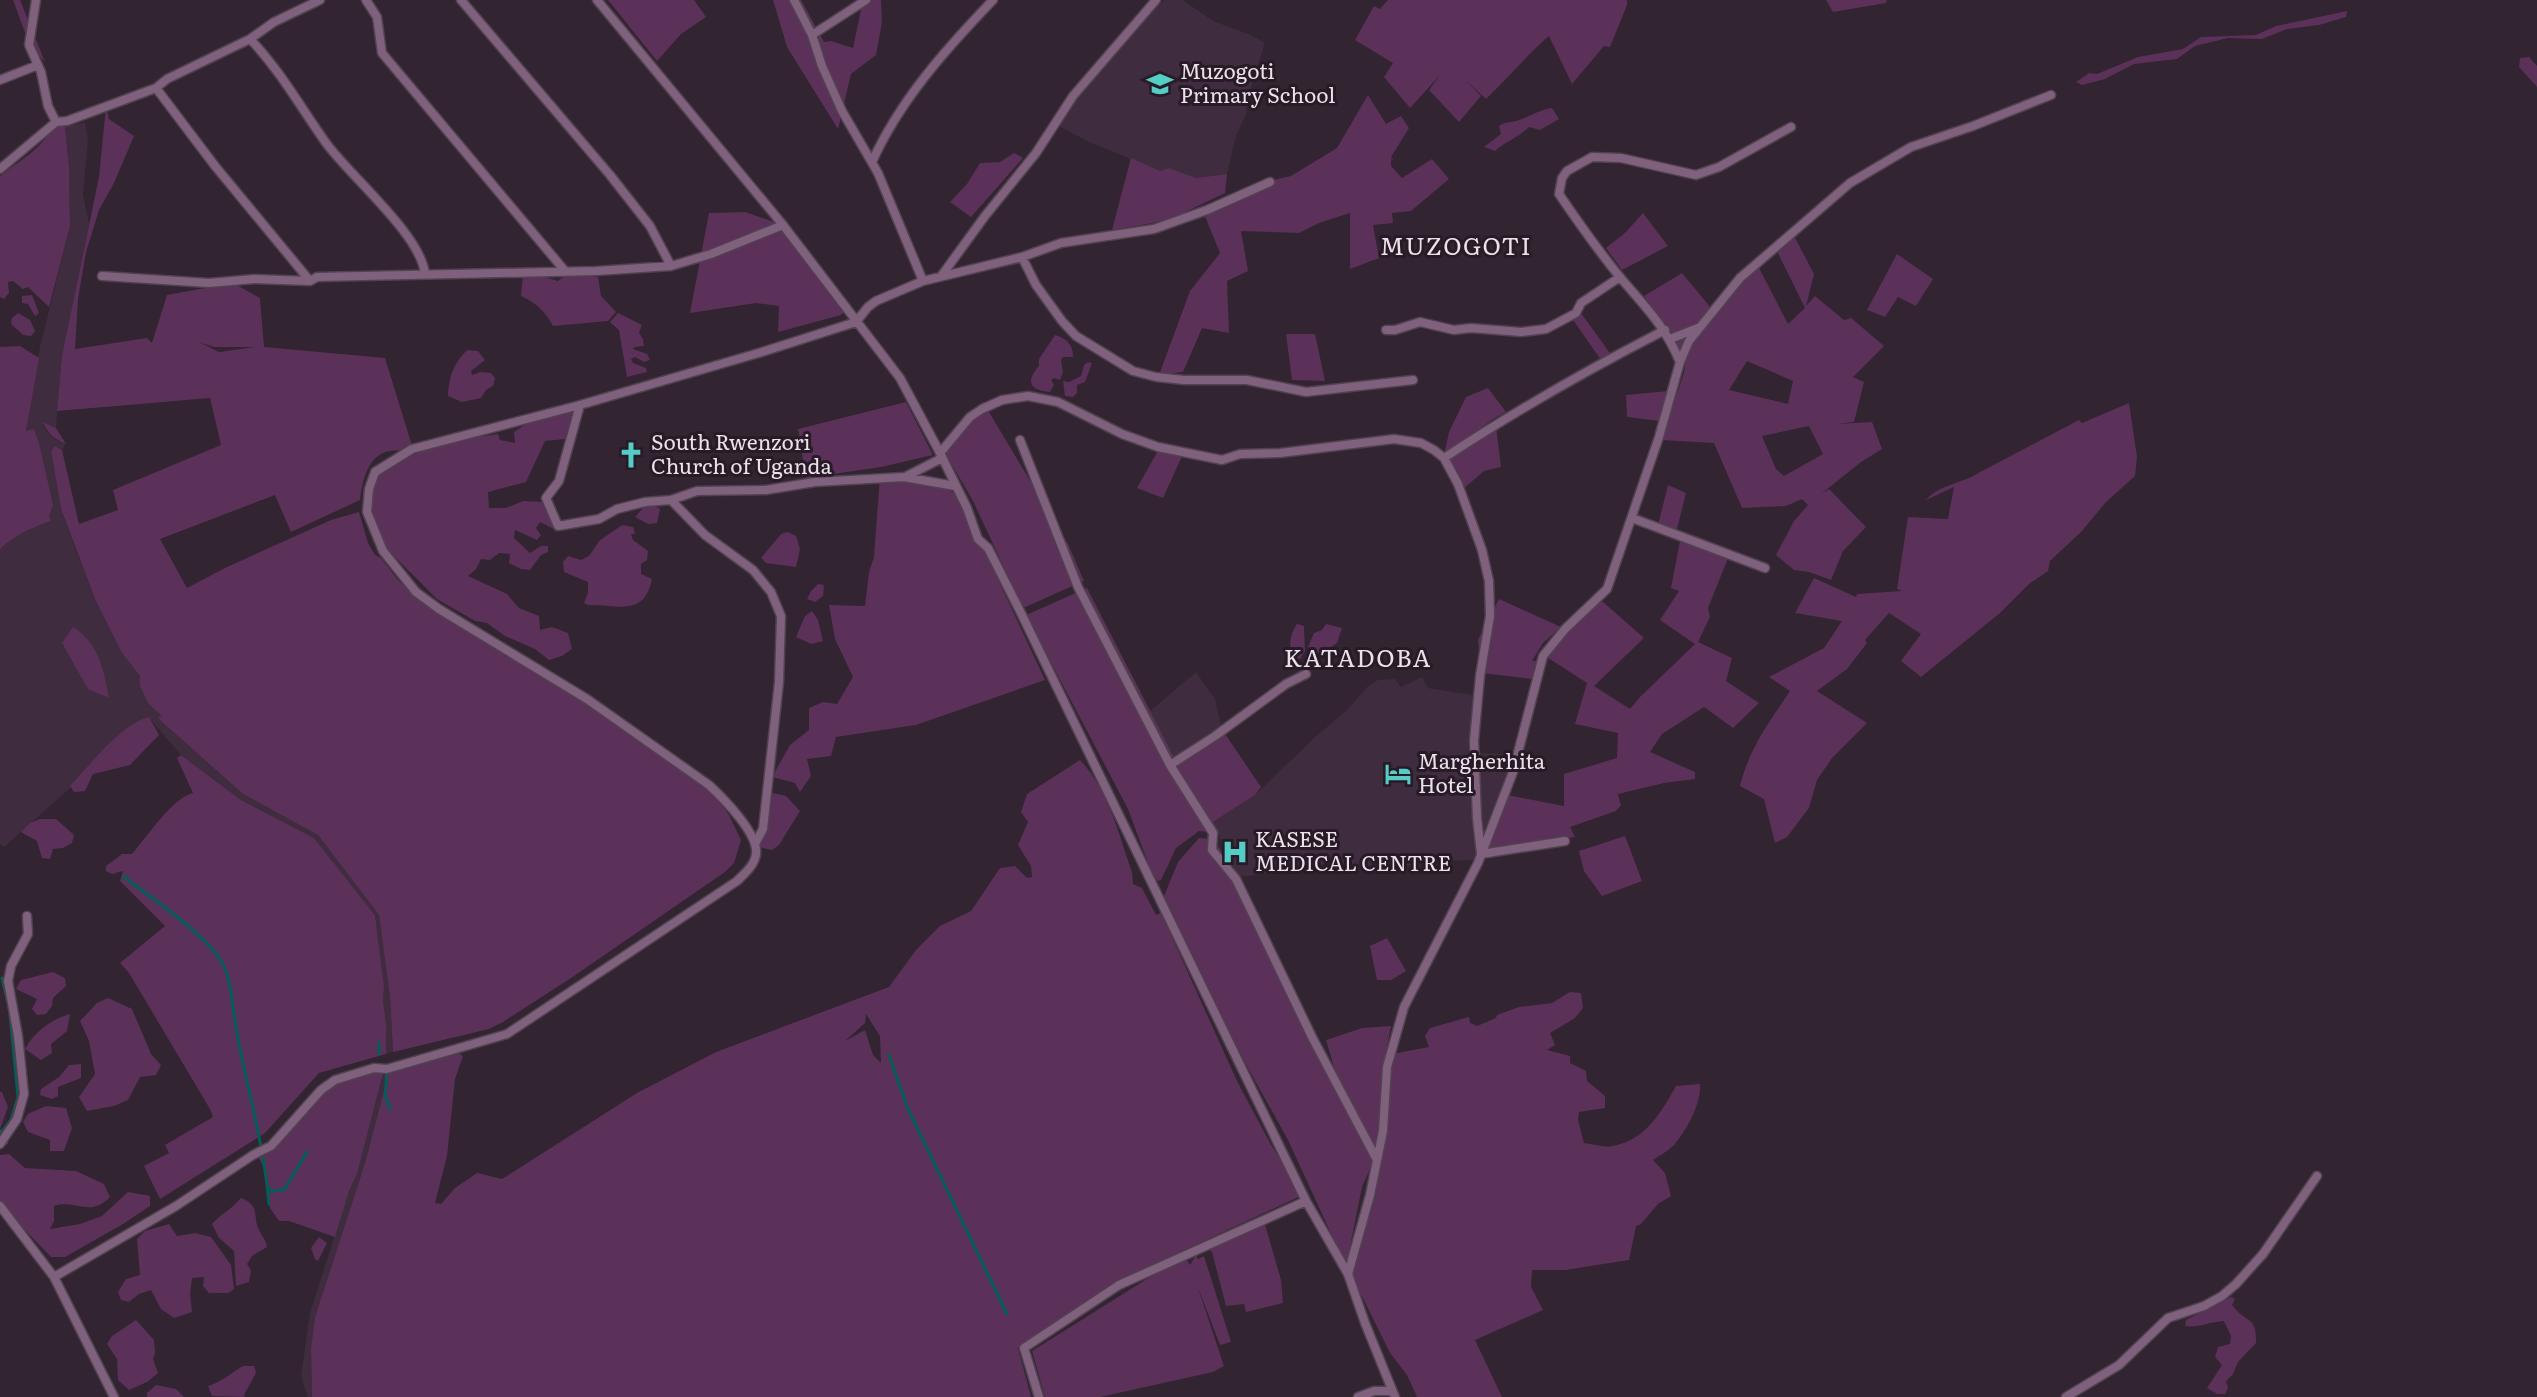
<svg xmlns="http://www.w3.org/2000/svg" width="2537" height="1397" viewBox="0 0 2537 1397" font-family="Literata,serif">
	<rect width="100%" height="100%" fill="#322431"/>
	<path fill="#3f2c3e" d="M1165,0h18l30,21 38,14 14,8 -19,61 1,8 -11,24 -9,38 -31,4 -27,-10 -9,3 -71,-29 -36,-19 98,-113z
		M85,123l3,18 -5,53 6,30 -27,131 -6,73 -13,-5 4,9 9,8 10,4 -4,6 -7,-4 -4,5 10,58 11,31 23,59 27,54 18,23v10l23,31 -1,5 81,72 75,41 61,80 11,82 3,55 -7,2v-31l-3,-22 1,-15 -9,-71 -61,-77 -73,-38 -60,-45 -32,-37 -145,129 -4,-3v-295l13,-12 15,-8 23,-8 -2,-4 4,-12 -6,-23 -21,-50 14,-85 30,-121 -1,-59 -4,-41z
		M1196,672l19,27 7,30 -48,29 -24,-47z
		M1422,677l6,11 45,7 -5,58 47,1 -39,106 -37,1 -48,7 -70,-4 -73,12h-11l-24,-54 42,-27 59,-57 33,-28 21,-24 10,-6 17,-1 6,8z
		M394,1063l-6,12 -23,88 -50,154 -4,31 1,49h-4l-7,-21 9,-63 39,-122 8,-17 28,-108z"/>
	<path fill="#5b3159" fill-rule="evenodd" d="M13,0h7l25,62 -15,-16z
		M608,0h86l12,17 -25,17 -24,27z
		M773,0h28l23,42 7,-1 22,7 10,-48h18l1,22 -6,33 -25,19 -13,55 -51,-82z
		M1388,0h239v5l-17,42 -6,-1 -32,38 -23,-48c-23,20 -41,42 -63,63l-21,-19 16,16 -22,26 -30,-32 11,-15 -30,33 -26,-31 9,-14 -38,-23 19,-34 6,3z
		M1826,0h61l-1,3 -53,9z
		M2347,11l-1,6 -27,8 -32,4 -25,10 -34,-1 -33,8 -18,13 -43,5 -29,15 -23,6 -6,-3 13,-9 8,1 41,-17 45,-8 18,-12 55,-2 20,-9z
		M2529,57l8,9v21l-18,-20 1,-9z
		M1368,95l18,29 15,-8 8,12 -18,29 3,3 -3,-1v7l11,12 30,-19 17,20 -38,32 -19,2 1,10 -20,2 6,33 -29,11v-56l-31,10 -20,10 -58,-2 7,40 -21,10 2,52 -27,-5 -19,44 -24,3 31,-84 30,-38 -18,-44 63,-27 26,-6 46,-28z
		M106,107l3,12 25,17 -20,47 -15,27 -13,42 -8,47 -3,50 72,-11 5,5 15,-48 66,-12 27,15 4,49 121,11 29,94c-8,-1 -16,-2 -24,-1 -22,3 -28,31 -30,49l-69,32 -16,-37 -115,44 27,49 40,-21 104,-47 28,-8 9,31 7,12 6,3 17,22 26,23 147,86 119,82 25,25 14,19 12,25 -7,23 -9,9 -154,106 -68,44 -14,7 -96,23 -3,-55 -11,-82 -61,-80 -75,-41 -81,-72 -4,-5 4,-1 -14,-13 -8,-17v-10l-18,-23 -27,-54 -34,-90 -10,-58 4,-5 7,4 17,74 39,-14 -5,-20 108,-45 -11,-47 -153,13 5,-56 37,-178zM199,342l15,5h41l-36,5z
		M1552,108l7,11 -19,11 -11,-3c-11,11 -23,14 -34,24l-11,-4 17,-13 -2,-8c7,-5 12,-3 20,-6 12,-4 20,-10 33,-12z
		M53,125l12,1 4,41 1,59 -21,81 -21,-20 -5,2 -10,-8 -5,1 1,11 -5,6 -4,-2v-121c21,-17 41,-25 53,-51z
		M1014,153l9,5 -52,59 -21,-15 17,-18 13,-21 20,-1z
		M1131,158l29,13 9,-3 27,10 31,-4 -2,19 -46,22 -26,8 -41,7z
		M745,212l32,11 68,88 -4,4 -63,17 1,-26 -23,-3 -66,10 19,-100z
		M1643,213l25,33 -46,24 -16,-22 20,-16z
		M1793,234l21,40 -8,32 9,-10 29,24 7,-2 33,28 -31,31 11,5 -10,40 -17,2 35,-2 10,27 -21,13 -40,32 8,-5 37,38 -23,24 -12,29 -22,-8 -15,-2 -18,-15 18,-34 14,-16 -6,-6 -16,7 -44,2 -28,-65 -53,-3 23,-67 4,-28 69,-81 31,60 17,-16 -29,-59zM1747,361l46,20 -5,23 -59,-14zM1809,426l14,28 -39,22 -8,-7 -14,-33z
		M1897,254l36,25 -17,27 -18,-9 -13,20 -18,-7z
		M569,273l29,4 3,19 15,16 -8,9 -55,5c-7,-14 -18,-24 -32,-30l2,-22h11l24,7z
		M1682,273l29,35 -29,36 -1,12 -15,-30 -22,-30z
		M32,295l7,18 -4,3 -7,-12 -6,-1v-7z
		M1576,306l41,57 -16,-3 -32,-46z
		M18,313l12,7 5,11 -4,5 -8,-1 -12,-11 1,-6z
		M618,313l24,12 -3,8 4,6 1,7 -9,1 -2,2 14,5 3,6 -6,2 -9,-5 -4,2 2,4 13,5 1,4 -20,5 -8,-47 -9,-8z
		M1286,334h29l10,47 -33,-1z
		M1055,335c12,4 18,9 18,22h-10l-2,3 2,12 -3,8 -6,-2 -3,2 3,5 -4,7c-20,-1 -25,-11 -11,-26v-7z
		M20,346l19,12 -13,73 8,-2 5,14 14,62 -4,12 2,4c-20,7 -35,13 -51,28v-202z
		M467,350l11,1 7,9 -14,11 1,4 8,-3 11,1 4,5 -2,8 -7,4 -5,8 -19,4 -14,-6c1,-20 5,-31 19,-46z
		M1088,362l4,1 -7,19 -8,3v8l-4,4 -8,-1 -2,-15 6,1 12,-6 3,-11z
		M1488,388l18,24 -13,7 -49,36 5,-23 17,-35z
		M1669,391l-9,30 -33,-4 -1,-22z
		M906,402l27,53 -52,12 -75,11 -8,-49z
		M983,402l85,142 16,37 -61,27 -50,-107 -29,-50 22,-37z
		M2129,403l8,54 -2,19 -29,26 -24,29 -32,30 -2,10 -19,13 -29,29 -79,64 -20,-16 20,-27 -32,-21 -24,27 2,3 -20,26 -30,22 50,32 -35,35 -15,22 -8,28 -22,29 -12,6 -11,-44 -24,-13c9,-37 29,-64 50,-95l-21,-14 55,-29 18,-27 -47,-8 19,-35 42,19 1,-3 45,-3 -5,-2 11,-72 40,2 6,-32 -28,13c12,-15 38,-17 54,-28l99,-52 3,3z
		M574,407l-9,32 -20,2 -19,41 -38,10 1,16h17l17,-7 20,1 11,27 -14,-7 -4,6 5,7 -4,5 -22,-10 -1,8 16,15 11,-7h7v6l-7,3 -11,15 -9,-1 -12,-6 1,-9 -11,-1 -9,7 -9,-1 -5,10 -8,7 39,18 12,14 20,8 1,14 12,-3 16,6 4,16 -10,7 -13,4 -14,-11 -30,-13 -18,-13 -12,-2 -38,-22 -54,-54 -14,-39 3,-19 9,-18 27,-13 49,-16 41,-6 2,6 15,3 -1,-11 12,-8z
		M43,422l13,6 10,16c-12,-5 -18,-10 -23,-22z
		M1496,426l5,41 -17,4 -21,18 -15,-30z
		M1160,447l23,7 -20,44 -26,-10z
		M880,476l55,9 23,9 87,186 -129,45 -80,12 -5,19 -24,3 4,17 -11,16 -5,-9 -23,-6 18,-32 19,-15v-22l14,-6 14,2 16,-27 -18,-38 -6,-34 36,1 4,-34 5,-15z
		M1668,485l18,8 -10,40 -18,-8z
		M654,505l6,4 -3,14 -9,1 -13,-7 9,-10z
		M622,525l11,2 2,6 -4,2 2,5 15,11 -1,9 -6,4v10l11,5c-8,39 -35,25 -64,26l-4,-2 4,-10v-11l-24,-10 -1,-10 5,-6 13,4 8,-4 10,-15z
		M788,532l8,4 4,13 -4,18 -30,-4 -5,-5 20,-24z
		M1680,541l48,17 -20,50 2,9 -12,25 34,16 -6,23 33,22 -26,25 -29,-21 -42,27 -12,18 45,20v7l-31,4 -46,11 -1,-2 4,13 -5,6 -46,16 5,10 -90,13 22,-55 57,11v-32l53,-16 1,-25 -43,-9 12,-41 -42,-27 23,-27 34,-28 42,37 -50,48 36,23 10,-12 55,-53 -35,-24 19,-29 -8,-3z
		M818,584l6,1 -1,11 -8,6 -8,-3 4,-8z
		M1087,588l90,175 48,-29 36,53 -6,8 -42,27 7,11 -21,-2 -23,17 -15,32 -3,1 -5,-5 -25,-67 -102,-194z
		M1499,599l62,28 -18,16 -11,18h4l-3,18 -51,-6 -4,-33z
		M812,611l6,9 5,21 -12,3 -15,-7 9,-21z
		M1297,624l7,2 1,25 -5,8 -7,-2c-5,-12 -3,-23 4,-33z
		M1326,624l16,4 -5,15 -6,4v7l-5,4 -18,-11 6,-14 8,-3z
		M73,627c26,16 31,44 36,71l-21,-9 -26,-46z
		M149,717l10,18 -29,30 -37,9 -8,17 -11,1 -4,-6c20,-21 51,-62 79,-69z
		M181,755l60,45 73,38 61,77 9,71 -1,15 3,22v31l-67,19 -54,60 -105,66 -16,-33 25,-13 -4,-8 48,-28 -3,-8 -81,-136 -9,-10 45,-37 -45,-45 3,-10 -11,3 -6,-3v-5l16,-12h10c14,-16 41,-57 61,-61l-16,-35z
		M1080,760c28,29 39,75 52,112l1,12 9,4 14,27 5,-2 76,168 33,62 33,52 -169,78 -110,69 -6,6 13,49h-719l-1,-49 4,-31 50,-154 23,-88 6,-12 60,-13 9,6 -8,23 -8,77 -12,47 6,1 14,-16 22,-15 25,6 135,-86 79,-41 173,-65 27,-37 24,-24 31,-15 29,-43 15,-2 12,12 5,-1 -1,-11 -13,-21 10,-23 -7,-10 6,-18zM866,1014l14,22 1,27 -8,-8 -8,-25 -20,11 20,-18z
		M764,791l22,5 14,15 -21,34 -7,5 -14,-3z
		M40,819h16l18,16 -2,8 -9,5 -10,1 -3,10 -8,-1 -5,-17 -16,-9 9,-9z
		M1625,836l17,45 -40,15 -18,-25 -5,-20z
		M1199,838l13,1 8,10 154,311 -12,27 -16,79 -58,-126 -45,-81 -79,-163 14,-34z
		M1387,938l19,33 -15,9h-14l-7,-34z
		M53,972l12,6 1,8 -13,12 -1,8 -6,8 -9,1 -5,-6 5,-10 -21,-10 5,-9z
		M1570,992l11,1 2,15 -8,10 -25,15 5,12 -8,5 23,6v7l16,8 1,10 18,15v12l-26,4 -1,8 6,23c9,1 20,5 29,3 33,-6 48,-34 63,-60l24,-2c2,18 -14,48 -27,62 -5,5 -14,10 -20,14l12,13 6,23 -13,8 -17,20 -5,2 -7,34 -64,10h-33l-1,17 12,23 -68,30 27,57h-85l-10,-22 -17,-22 -39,-79 19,-87 11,-23 5,-24 3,-17 -1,-54 4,-15 37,-7 -4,-11 5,-8 39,-11 1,6 7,3 19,-8 1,-3 22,-8 33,-4z
		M108,998l24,11 19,45 10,11 -5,10 -16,2 -12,23 -14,6 -27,5 -8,-14 16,-23 -6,-33 -9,-20 17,-18z
		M70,1014l-3,17 -16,13 1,9 -11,7 -16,-11c9,-17 27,-30 45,-35z
		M1391,1026l-8,42 -2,62 -5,22 -42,-85 -8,-27 36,-12z
		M81,1064v14l-23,9v9l-6,3 -12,-4 1,-6 18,-12 10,-12z
		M385,1066l-28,108 -8,17 -14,46 -46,-16h-10l-9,-13 -4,-36 -10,-20 16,-11 54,-60z
		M0,1092h2l6,15 -8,22 8,8v7l-8,3z
		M46,1106l20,2 6,20 -8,23h-14v-11l-22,-8 -5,-10 5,-8z
		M9,1154l16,14 51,3 28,13 6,13c-20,21 -34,2 -56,9v15l-4,8 30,-5 22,-8 26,-24 22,4v10l-27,18 -58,33h-14l-51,-53v-49z
		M241,1198c20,8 11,17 18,32 3,7 7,9 8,17l-15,9 -5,8 4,6 -2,12 -13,4 -2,-35 -15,-13 -7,-14c9,-10 20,-15 29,-26z
		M1264,1221l17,59 2,23 -37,9 -2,-8 -18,2 -14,-54 -3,-3z
		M169,1224l8,12 18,-3 16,4 20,28 3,24 -6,4h-19l-6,-7 1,-9 -12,1 -2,16 2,18 -18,6 -13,-9 -10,-19 -12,4 -10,8 -8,-2 -3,-8 8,-13 14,-4 -3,-36 8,-8z
		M319,1237l8,6 -9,18 -3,-2 -4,-11z
		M1196,1255l2,4 6,-3 27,86 -11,3 -23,-60 27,81 -11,6 -113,25h-55l-13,-46 134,-84 20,-8 4,6z
		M2231,1297l4,2 -3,6c14,19 25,10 24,38l-18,19 -5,12 -7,7 2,7 -3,6h-8l-10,-6 15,-23 -7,-8 3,-10 12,-3 1,-8 -7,-15c-15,1 -25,7 -39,5l1,-6z
		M136,1320l18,20 1,13 -2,6 5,14 -11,9 -18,8 -11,-10 -1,-21 -10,-15 5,-8z
		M243,1366h11l2,7 -12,22 1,2 -33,-1 -4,-10c12,-3 24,-14 35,-20z
		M156,1385l20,4 8,8h-37v-4z"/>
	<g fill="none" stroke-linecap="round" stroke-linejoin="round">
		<path stroke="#035d59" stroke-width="3" d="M123,876c29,23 76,53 97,83 12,17 13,54 17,75 11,57 27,112 32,170
			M2,978l6,25
			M379,1054v-11
			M889,1055l19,54 99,205
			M387,1070l-2,25 5,14
			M0,1134l11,-14 7,-23 -8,-82
			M269,1188l2,3 13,-1 23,-38"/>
		<g stroke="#50424f" stroke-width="11">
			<path id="minor" d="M366,0l11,17 5,36 183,218
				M461,0l149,175 40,51 21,40
				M597,0l186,225 117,153 40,75 27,55 11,31 10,9 33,65 285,588 42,73 17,49 30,74
				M794,0l18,35 10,31 20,45 36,62 45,108
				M812,35l54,-35
				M250,39c30,31 51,69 76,104 25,34 95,92 99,131
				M0,80l38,-15
				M156,88l59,78 95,115
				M56,122l11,-1 89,-33 11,-9 83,-40 24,-17 46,-22
				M872,162c28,-62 74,-113 121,-162
				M0,169l56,-47 -8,-16 -7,-34 -12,-27 7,-45
				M1022,257l14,28 26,36 14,15 57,35 23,6 28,3h63l59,12 107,-12
				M942,275l43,-59 51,-63 37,-57 83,-96
				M102,276l107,7 45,-4 56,2 7,-4 279,-6 75,-5 40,-12 72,-29
				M1386,330h9l25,-8 34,8 17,-2 50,4 25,-3 30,-16 5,-10 39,-26
				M1670,339l28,-11
				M1680,362l9,-21 51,-63 110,-95 61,-36 62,-21 78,-31
				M580,405l-21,76 -13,17 12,28 41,-7 18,-10 28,-7 26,-2 26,-9 69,-1 49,-8 89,-5 51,9
				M1020,440l58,147 92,178 43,68 -1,17 24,29 76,158 65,123
				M940,453l30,-36 12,-8 20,-9 26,-4 30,6 64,32 36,13 64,13 18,-6 40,-1 114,-14 27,4 13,7 10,8 14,26 24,66 7,31 1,35 -10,60 -6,65 3,77 4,36 84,-13
				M1444,458c71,-47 145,-89 221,-128
				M905,477l37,-19
				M671,500l34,35 48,35 18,22 10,24 -2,66 -16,147 -8,15
				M1632,518l133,50
				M1170,765l45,-29 71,-52 20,-10
				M0,1144l17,-25 7,-25 -6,-58 -10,-55 3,-15 17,-32 -1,-18
				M0,1206l54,71 60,120
				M1348,1274l22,-79 13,-64 4,-64 17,-60 74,-144 35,-91 30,-116 22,-27 42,-40 52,-152 21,-75c-16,-38 -35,-55 -61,-86 -21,-26 -41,-54 -60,-82l3,-16 5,-7 25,-14 29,1 75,17 23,-8 72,-40
				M54,1277l122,-71 77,-51 18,-9 50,-56 14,-10 39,-12 13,1 120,-35 230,-153c7,-7 18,-16 19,-27 3,-20 -33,-56 -47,-69l-122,-86 -148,-90 -23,-17 -33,-41 -16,-39 2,-23 6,-17 37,-23 168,-44 182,-53 94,-30 12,-15 8,-6 47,-20 99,-24 39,-14 93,-14 53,-19 63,-28
				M1039,1397l-15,-49 95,-63 187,-84
				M1358,1397l16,-6h18
				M2066,1397l53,-32 49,-47 36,-12 18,-10 14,-12 27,-30 54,-78"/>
		</g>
		<use href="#minor" stroke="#7f617d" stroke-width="8"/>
	</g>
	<defs>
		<g id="school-bare" transform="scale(2.07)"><path d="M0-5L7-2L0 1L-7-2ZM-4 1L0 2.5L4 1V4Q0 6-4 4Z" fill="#54cdc6" stroke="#281a27" stroke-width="2.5" paint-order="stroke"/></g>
		<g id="church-bare" transform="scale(2.07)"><path d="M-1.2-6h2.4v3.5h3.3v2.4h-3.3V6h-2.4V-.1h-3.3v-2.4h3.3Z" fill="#54cdc6" stroke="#281a27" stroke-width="2.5" paint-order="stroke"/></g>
		<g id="hotel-bare" transform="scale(2.07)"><path d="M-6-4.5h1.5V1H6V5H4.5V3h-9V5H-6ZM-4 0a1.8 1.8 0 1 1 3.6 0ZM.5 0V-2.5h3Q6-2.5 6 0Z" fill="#54cdc6" stroke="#281a27" stroke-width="2.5" paint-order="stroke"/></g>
		<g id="hospital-bare" transform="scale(2.07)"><path d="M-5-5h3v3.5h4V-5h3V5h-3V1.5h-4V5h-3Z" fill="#54cdc6" stroke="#281a27" stroke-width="2.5" paint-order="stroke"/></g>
	</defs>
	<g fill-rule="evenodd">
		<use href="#school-bare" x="1160" y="84"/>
		<use href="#church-bare" x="631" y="455"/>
		<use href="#hotel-bare" x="1398" y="774"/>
		<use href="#hospital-bare" x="1235" y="852"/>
	</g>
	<g text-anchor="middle" stroke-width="6" stroke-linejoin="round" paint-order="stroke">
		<g font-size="21" fill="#ebe1ea" stroke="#281a27" text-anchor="start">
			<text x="1180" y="79">Muzogoti<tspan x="1180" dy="24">Primary School</tspan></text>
			<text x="651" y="450">South Rwenzori<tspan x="651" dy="24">Church of Uganda</tspan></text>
			<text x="1418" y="769">Margherhita<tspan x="1418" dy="24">Hotel</tspan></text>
			<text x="1255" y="847">KASESE<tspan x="1255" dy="24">MEDICAL CENTRE</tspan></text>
		</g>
		<g font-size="24" letter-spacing="1.5" fill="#ebe1ea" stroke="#281a27">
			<text x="1456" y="255">MUZOGOTI</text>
			<text x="1358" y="667">KATADOBA</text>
		</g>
	</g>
</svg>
